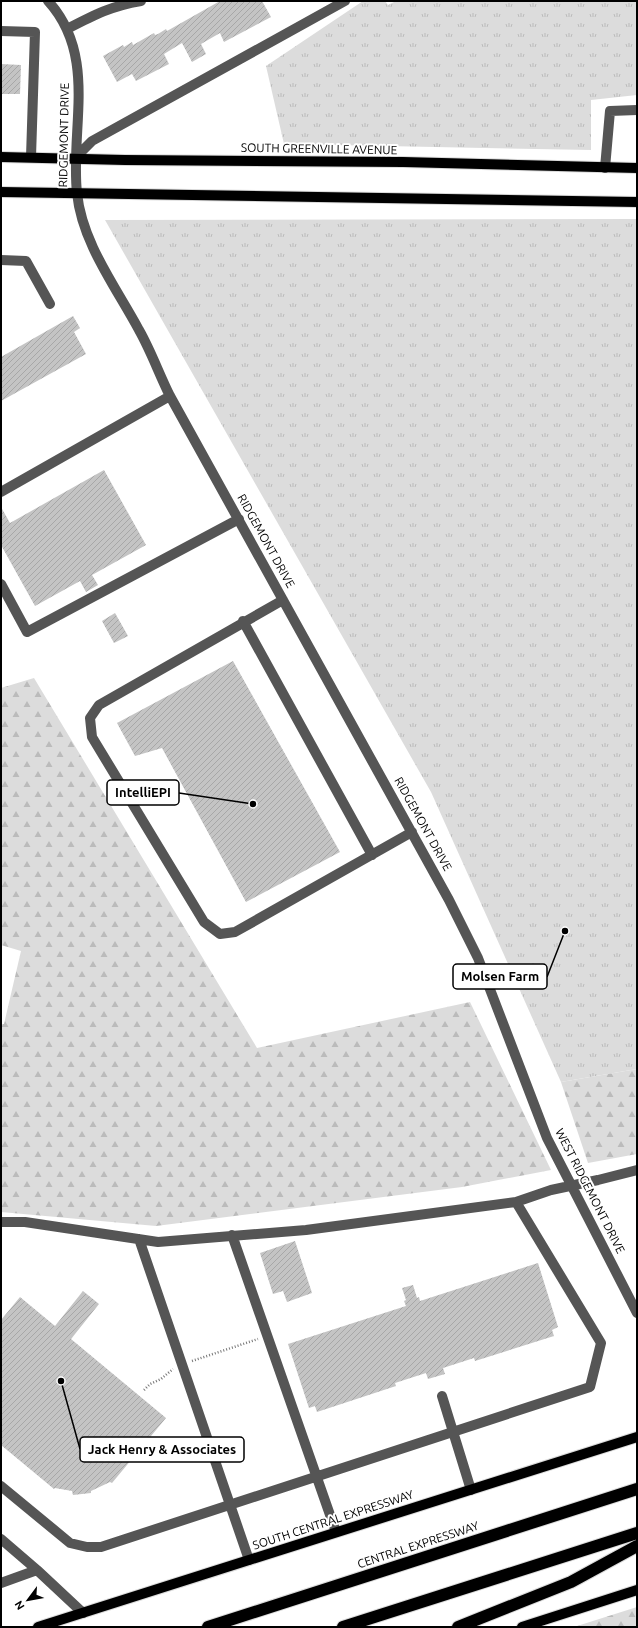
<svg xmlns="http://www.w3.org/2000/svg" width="638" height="1628" viewBox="0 0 638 1628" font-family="Ubuntu,sans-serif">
	<defs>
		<pattern id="grass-tufts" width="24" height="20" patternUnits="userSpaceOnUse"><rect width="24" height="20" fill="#dcdcdc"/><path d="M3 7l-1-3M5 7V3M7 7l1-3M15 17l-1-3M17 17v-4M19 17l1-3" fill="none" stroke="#bbb"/></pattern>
		<pattern id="forest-firs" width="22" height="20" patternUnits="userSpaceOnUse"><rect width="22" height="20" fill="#dcdcdc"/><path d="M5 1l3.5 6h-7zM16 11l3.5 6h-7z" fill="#bbb"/></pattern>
		<pattern id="building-hatch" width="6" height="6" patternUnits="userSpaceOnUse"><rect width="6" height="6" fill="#c4c4c4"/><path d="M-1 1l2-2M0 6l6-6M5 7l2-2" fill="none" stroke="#a7a7a7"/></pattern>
	</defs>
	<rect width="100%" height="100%" fill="#fff"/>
	<path fill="url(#grass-tufts)" d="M363,1h22l3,4 8,-4h241v94l-46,5v50l-307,-6 -18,-78z
		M637,219v850l-76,13 -130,-290 -326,-572z"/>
	<path fill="url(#forest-firs)" d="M34,678l223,370 213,-46 81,168 -89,17 -306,39 -155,-14v-188h3l17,-73 -20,-6v-257z
		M637,1069v85l-49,9 -27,-81z
		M637,1607v20h-63z"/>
	<path fill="url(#building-hatch)" d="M220,1h42l9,16 -47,25 -4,-9 -19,11 5,10 -14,8 -10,-19 -18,11 5,10 -33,17 -4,-7 -15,8 -14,-26 20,-11 1,2 8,-5 1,3 21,-12 1,2 3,-1 8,-5 1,2z
		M1,64l20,1 -1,29h-19z
		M73,316l7,12 -6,4 12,22 -85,47v-44z
		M104,470l42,75 -54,30 6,10 -12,7 -6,-11 -45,25 -34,-61v-38l9,16z
		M115,613l13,23 -14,7 -12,-22z
		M233,661l107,191 -94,50 -84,-154 -27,8 -18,-33z
		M295,1241l17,52 -25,9 -4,-11 -10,3 -13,-41z
		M538,1263l20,64 -6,3 2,6 -79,25 -1,-3 -31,10 2,6 -17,5 -2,-6 -31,10 1,3 -79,26 -2,-6 -6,2 -21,-64 118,-38 -2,-5 2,-1 -4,-12 11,-3 4,13 2,-1 1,4z
		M83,1291l16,13 -28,35 95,79 -54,65 -2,-1 -19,9v2l-18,2 -1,-4 -17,-3 -1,1 -53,-44v-125l19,-23 35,29z"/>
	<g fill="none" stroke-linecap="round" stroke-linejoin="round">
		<g stroke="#dbdbdb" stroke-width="12">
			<path id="major" d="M1,157l124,3 278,2 234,6
				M1,192l636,10
				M38,1627l599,-190
				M522,1627l115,-37"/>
		</g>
		<g stroke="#dbdbdb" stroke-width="14">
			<path id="highway" d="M208,1627l429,-138
				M343,1627l294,-94
				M458,1627l113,-45 66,-36"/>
		</g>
		<path stroke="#777" stroke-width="2.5" stroke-dasharray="1 2" stroke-linecap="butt" d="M192,1361l66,-22
			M144,1390l6,-6 11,-5 12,-10"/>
		<path stroke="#555" stroke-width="10" d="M48,1c50,55 22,127 29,192 5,50 39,94 62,137 12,21 20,44 31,66l279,504 29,58 69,180 90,175
			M67,29c27,-14 44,-23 74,-28
			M1,31l34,1 -4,125
			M75,158l17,-17 253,-140
			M605,168l5,-57 27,-1
			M1,260l25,1 24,43
			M1,492l169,-96
			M1,584l26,48 212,-113
			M283,600l-184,105 -9,13 2,19 112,185 16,12 15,-2 177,-100
			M243,621l129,234
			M1,1222h24l133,20 148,-12 210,-28 35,-12 47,-10 39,-10
			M232,1235l104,297
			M139,1239l110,321
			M442,1396l29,94
			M1,1486l69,57 17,4h14l489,-160 11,-44 -85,-141
			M1,1539l36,31 46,43
			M1,1583l36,-13"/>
		<use href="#major" stroke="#000" stroke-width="10"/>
		<use href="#highway" stroke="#000" stroke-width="12"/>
	</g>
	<g text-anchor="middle" stroke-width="4" stroke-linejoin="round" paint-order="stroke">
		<g font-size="12" fill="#000" stroke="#fff">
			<text transform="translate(64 135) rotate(-89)" y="4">RIDGEMONT DRIVE</text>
			<text transform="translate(319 149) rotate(1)" y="4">SOUTH GREENVILLE AVENUE</text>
			<text transform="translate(266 541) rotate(61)" y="4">RIDGEMONT DRIVE</text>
			<text transform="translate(423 824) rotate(61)" y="4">RIDGEMONT DRIVE</text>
			<text transform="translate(590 1191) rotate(63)" y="4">WEST RIDGEMONT DRIVE</text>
			<text transform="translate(333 1520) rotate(-18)" y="4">SOUTH CENTRAL EXPRESSWAY</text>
			<text transform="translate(418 1545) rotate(-18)" y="4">CENTRAL EXPRESSWAY</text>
		</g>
	</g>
	<path fill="none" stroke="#000" stroke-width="1.5" d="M253 804L179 793M565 931L547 977M61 1381L80 1449"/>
	<g fill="#000" stroke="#fff" stroke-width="1.5">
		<circle cx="253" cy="804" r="4"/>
		<circle cx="565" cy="931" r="4"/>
		<circle cx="61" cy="1381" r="4"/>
	</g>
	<g fill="#fff" stroke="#000" stroke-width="1.5">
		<rect x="107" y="780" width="72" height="25" rx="4"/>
		<rect x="453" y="964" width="94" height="25" rx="4"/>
		<rect x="80" y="1437" width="164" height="25" rx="4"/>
	</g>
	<g font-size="13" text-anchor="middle" font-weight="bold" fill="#000">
		<text x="143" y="797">IntelliEPI</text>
		<text x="500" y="981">Molsen Farm</text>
		<text x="162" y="1454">Jack Henry &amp; Associates</text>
	</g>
	<rect width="638" height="1628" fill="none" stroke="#000000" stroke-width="4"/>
	<g transform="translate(28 1600) rotate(238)" stroke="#ffffff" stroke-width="3" paint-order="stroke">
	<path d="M0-3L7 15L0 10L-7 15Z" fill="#000000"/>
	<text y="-6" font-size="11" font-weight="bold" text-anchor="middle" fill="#000000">N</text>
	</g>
</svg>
